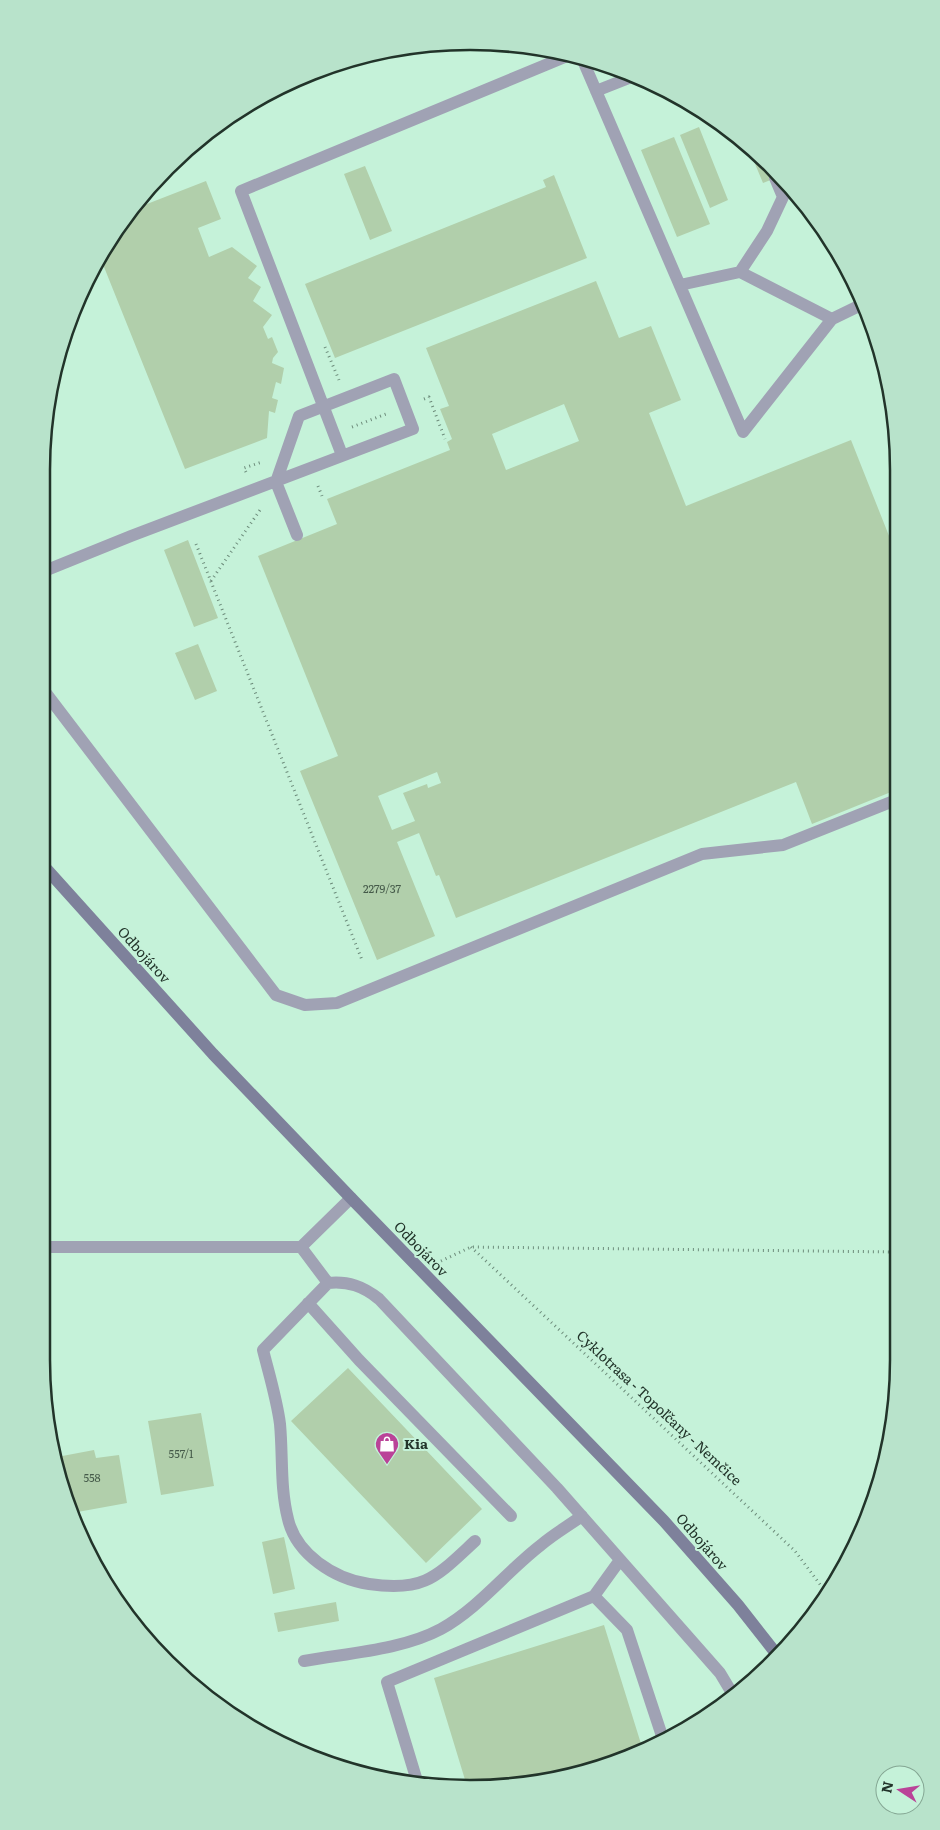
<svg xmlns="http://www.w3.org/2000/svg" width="940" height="1830" viewBox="0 0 940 1830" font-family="Literata,serif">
	<rect width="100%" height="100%" fill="#c5f2d9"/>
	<path fill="#b1cfab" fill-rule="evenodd" d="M699,127l29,73 -18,8 -30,-73z
		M674,137l36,87 -33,13 -36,-87z
		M748,147l30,30 -15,6z
		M365,166l27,65 -22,9 -26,-66z
		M554,175l33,83 -252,100 -30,-74 241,-97 -3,-7z
		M206,181l15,38 -23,9 11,29 23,-10 25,19 -9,12 13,9 -8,14 19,14 -9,12 5,12 4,-2 6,15 -5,6 -1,5 12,5 -3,16 -5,-2 -4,16 6,2 -3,13 -6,-2 -2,27 -82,31 -85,-212 29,-46z
		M596,281l23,57 32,-12 30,74 -32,13 37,93 165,-66 44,111 1,239 -84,34 -16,-42 -340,136 -17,-43 -3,1 -17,-43 -22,9 38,94 -58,24 -77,-189 38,-15 -80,-200 79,-32 -10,-25 123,-49 -3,-8 5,-3 -12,-30 9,-3 -23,-58zM564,404l15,37 -73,29 -14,-36zM437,772l4,11 -13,5 -1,-4 -24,9 12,28 -23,9 -14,-34z
		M188,540l30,78 -24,9 -30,-77z
		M198,644l19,47 -22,9 -20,-47z
		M348,1368l134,141 -56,54 -135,-142z
		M201,1413l13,73 -53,9 -13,-74z
		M94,1450l2,8 23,-3 8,48 -55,10 -8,-15 -7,-41z
		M284,1537l11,52 -22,5 -11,-52z
		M336,1602l3,19 -61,11 -4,-19z
		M604,1625l38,122 -123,38 -53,-2 -32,-105z"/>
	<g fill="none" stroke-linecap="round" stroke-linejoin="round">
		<path stroke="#6d8c7b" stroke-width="3" stroke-dasharray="1 4" stroke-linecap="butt" d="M325,347l14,33
			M424,399l5,-2 16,42
			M352,427l34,-13
			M246,472l-2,-4 18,-6
			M318,486l4,10
			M196,544l166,416
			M211,581l49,-71
			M471,1247l324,304 30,40
			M441,1261l30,-14 426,5"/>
		<path stroke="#a0a2b4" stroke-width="12" d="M581,56l162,376 89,-113
			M596,91l38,-15
			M740,272l27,-41 16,-34 -8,-19
			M680,285l60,-13 92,47 33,-16
			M342,455l-101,-264 331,-137
			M42,572l89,-36 282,-107 -19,-50 -95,37 -23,66 21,53
			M42,688l234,307 29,10 32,-2 365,-149 81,-9 113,-45
			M351,1198l-50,49 27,36c20,-2 35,3 51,16l178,189 163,185 12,20
			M41,1247h260
			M328,1283l-65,67c6,24 14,50 17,74 3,32 0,64 8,95 8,35 46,60 81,65 56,8 67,-7 106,-43
			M308,1303l51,57 152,156
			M594,1596l33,34 37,112
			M304,1661c44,-8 98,-11 137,-32 38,-21 66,-58 100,-84 13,-11 27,-19 41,-29
			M417,1781l-30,-99 207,-86 26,-36"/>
		<path stroke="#7e819b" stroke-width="12" d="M42,864l171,190 138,144 313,323 74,84 40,51"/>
	</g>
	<defs>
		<g id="shop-pin" transform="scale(1.25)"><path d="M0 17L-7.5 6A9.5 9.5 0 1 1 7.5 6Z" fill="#ba4398" stroke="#c5f2d9"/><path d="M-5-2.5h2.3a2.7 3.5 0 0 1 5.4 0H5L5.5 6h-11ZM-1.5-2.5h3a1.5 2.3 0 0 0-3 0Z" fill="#fff"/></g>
	</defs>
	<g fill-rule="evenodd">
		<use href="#shop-pin" x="387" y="1444"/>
	</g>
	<g text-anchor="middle" stroke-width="4" stroke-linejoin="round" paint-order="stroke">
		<g font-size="11" fill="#465b4a">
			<text x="382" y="893">2279/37</text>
			<text x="181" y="1458">557/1</text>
			<text x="92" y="1482">558</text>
		</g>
		<g font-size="14" fill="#22342a" stroke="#c5f2d9">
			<text transform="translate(144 955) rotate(48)" y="5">Odbojárov</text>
			<text transform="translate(421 1249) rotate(46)" y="5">Odbojárov</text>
			<text transform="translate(659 1408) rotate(43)" y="5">Cyklotrasa - Topoľčany - Nemčice</text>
			<text transform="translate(702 1542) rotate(49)" y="5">Odbojárov</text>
		</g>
		<g font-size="14" font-weight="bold" fill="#22342a" stroke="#c5f2d9" text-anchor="start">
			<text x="404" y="1449">Kia</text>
		</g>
	</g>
	<path d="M0 0H940V1830H0ZM470 50H470A420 420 0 0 1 890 470V1360A420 420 0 0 1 470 1780H470A420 420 0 0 1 50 1360V470A420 420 0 0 1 470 50Z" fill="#b8e3cb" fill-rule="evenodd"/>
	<path fill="none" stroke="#22342a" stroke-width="2.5" d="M470 50H470A420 420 0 0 1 890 470V1360A420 420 0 0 1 470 1780H470A420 420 0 0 1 50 1360V470A420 420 0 0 1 470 50Z"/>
	<g transform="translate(900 1790) rotate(282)"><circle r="24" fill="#c5f2d9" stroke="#84a693"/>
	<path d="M0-4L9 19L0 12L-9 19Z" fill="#ba4398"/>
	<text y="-8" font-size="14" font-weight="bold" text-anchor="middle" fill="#22342a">N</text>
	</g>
</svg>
